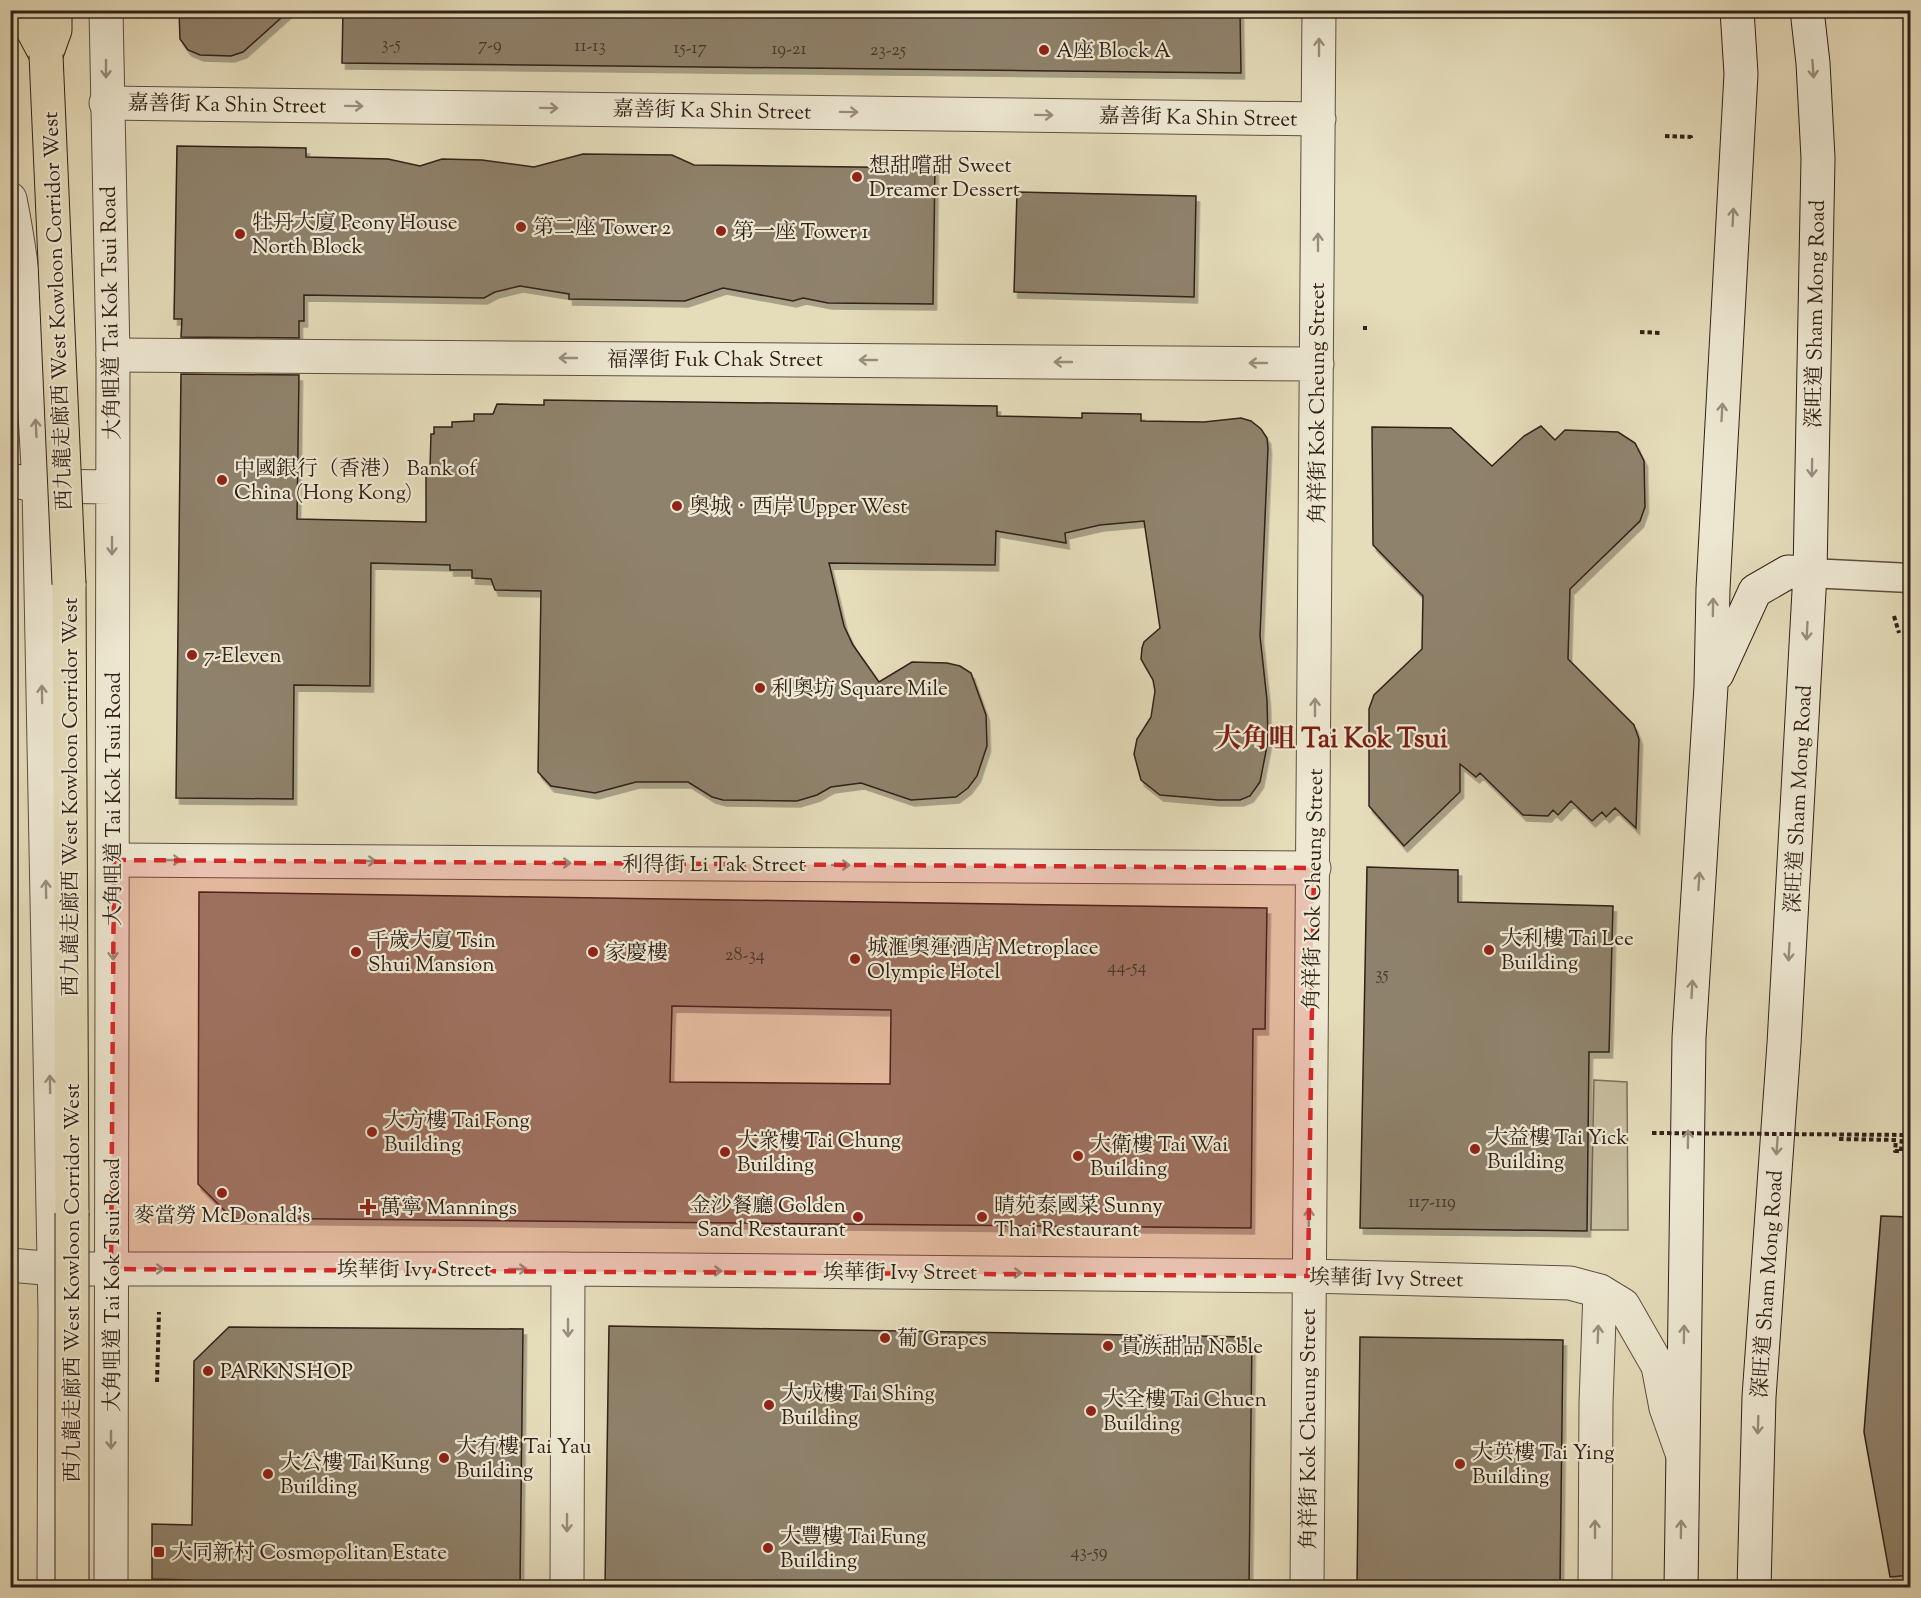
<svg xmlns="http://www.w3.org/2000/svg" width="1921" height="1598" viewBox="0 0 1921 1598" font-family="'Sorts Mill Goudy','Noto Serif TC',serif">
	<defs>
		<filter id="shadow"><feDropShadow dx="3.5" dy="6" stdDeviation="0" flood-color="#0004"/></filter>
	</defs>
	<rect width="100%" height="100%" fill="#e5dcba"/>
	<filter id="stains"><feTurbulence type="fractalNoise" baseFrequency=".00333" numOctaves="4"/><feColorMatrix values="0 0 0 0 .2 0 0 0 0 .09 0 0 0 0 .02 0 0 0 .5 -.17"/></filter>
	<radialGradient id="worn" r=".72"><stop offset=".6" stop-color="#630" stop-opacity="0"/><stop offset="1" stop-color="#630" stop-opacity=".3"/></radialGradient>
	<path fill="#c6bc9e" stroke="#7c6e5b" stroke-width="1.5" d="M1594,1080l33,2 1,148h-37z"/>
	<path fill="#8f826c" stroke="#312018" stroke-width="1.5" fill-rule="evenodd" filter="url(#shadow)" d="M179,10h111l-47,42 -12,4 -31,-1 -12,-5 -8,-11z
		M343,10h897l1,63 -899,-10z
		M177,146l129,2v9l82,2 32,7 22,-7 40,1 52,7 49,-13 89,1 22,10 241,3 -2,136 -105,-1 -25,-5 -10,3 -70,-13 -38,13 -116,-2v-5l-49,-8 -25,6 -11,6 -180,-3v26h-5v17l-118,-1 1,-18h-8z
		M1017,192l179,4 -2,101 -180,-5z
		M181,374l118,1 -2,144 129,3v-54h4l1,-34h3v-7h18v-5l22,-1v-7h19l4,-10 47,1v-5l453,6v10l85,2v-5l59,1v7l63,1 37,-4 10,3 10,8 6,9 1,10 -8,188 7,64 1,41 -8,41 -10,14 -10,4h-22l-58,-5 -19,-15 -7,-26 3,-15 14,-22 4,-26 -2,-11 -12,-21 1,-11 2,-6 16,-14 -16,-107 -44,4 -35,8 1,10 -70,-12 -1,34 -166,-2 15,63 9,19 26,37 33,-20 35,1 13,3 11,7 15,42 1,31 -10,30 -9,12 -12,9 -45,3 -50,-17 -30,4 -14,8 -20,6 -74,-1 -11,-3 -24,-15h-52l-41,11 -44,-7 -13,-14 3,-181 -46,-1 -4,-11 -19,-1v-8h-22v-5l-79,-2 -1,123 -76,-1 -1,114 -117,-1z
		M1541,426l14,14 10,-10 53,2 17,11 9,18 1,46 -5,14 -70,68 -2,70 66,66 5,14 -3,89 -21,-20 -9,9 -4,-5 -10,9 -21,-20 -13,14 -5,-5 -5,6 -25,-1 -43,-42 -4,4 -16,-13v28l-56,54 -35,-40v-97l5,-14 48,-46 1,-53 -50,-51 -1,-118 79,1 41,38 32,-30z
		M1367,867l91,3v32l155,4 -4,146h-20l-2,179 -227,-3z
		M199,892l1068,16 -2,121h-12l-2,199 -1019,-10 -34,-34zM672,1006l219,4 -1,74 -220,-2z
		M1881,1216l30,1v358l-21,2 -26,-145z
		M609,1326l643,11 -3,250h-644z
		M229,1327l294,2 -3,258h-329v-7l-39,-1v-55l40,1 2,-164z
		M1360,1337l203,3 -3,247h-203z"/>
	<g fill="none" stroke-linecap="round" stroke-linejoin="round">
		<g stroke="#5e4f40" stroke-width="31">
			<path id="service" d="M1810,573l100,5"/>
		</g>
		<g stroke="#5e4f40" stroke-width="35">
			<path id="minor" d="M106,103l1213,16
				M113,355l1204,9
				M114,860l1200,8
				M55,1269h513l740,7 262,7 30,8 23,14 35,61 8,42 16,45
				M567,1588l1,-319
				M1307,1588l12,-1578
				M1595,1588l1,-185 4,-112"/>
		</g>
		<g stroke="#5e4f40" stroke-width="35">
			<path id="tertiary" d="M106,10l7,345 -2,1233
				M10,199c19,95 24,191 29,287l16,826 -1,276
				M10,480l29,6 72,1
				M10,1265l45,4"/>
		</g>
		<g stroke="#312018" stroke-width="35">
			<path id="secondary" d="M1717,674l38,-83 33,-19 22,1
				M1681,1588l8,-550 22,-352 2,-97 28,-515 -4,-64
				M1754,1588l5,-191 25,-353 26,-471 8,-415 -5,-95 -6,-53"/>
		</g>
		<g stroke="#312018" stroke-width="35">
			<path id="trunk" d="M27,10l4,17 15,28
				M46,55l9,-25v-20
				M69,584l3,629"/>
		</g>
		<path stroke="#312018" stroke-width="4" stroke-dasharray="4.5 3" stroke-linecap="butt" d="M1665,136l26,1v2
			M1363,328h4
			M1640,332l22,1
			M1894,616l5,17
			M1839,1139l57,1 -1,11h6
			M1901,1151l1,-16
			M157,1382l2,-70"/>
		<use href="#service" stroke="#eee8d2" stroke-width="28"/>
		<use href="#minor" stroke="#eee8d2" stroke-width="33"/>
		<use href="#tertiary" stroke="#eee8d2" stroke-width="33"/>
		<use href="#secondary" stroke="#eee8d2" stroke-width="33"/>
		<use href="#trunk" stroke="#e5dcba" stroke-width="33"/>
		<g stroke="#312018" stroke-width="35" stroke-linecap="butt">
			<path id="trunk-bridge" d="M46,55l23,529
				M72,1588v-375"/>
		</g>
		<path stroke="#312018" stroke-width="4" stroke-dasharray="4.5 3" stroke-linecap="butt" d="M1652,1133l258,2"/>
		<use href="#trunk-bridge" stroke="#e5dcba" stroke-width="33"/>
	</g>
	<defs><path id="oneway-shaft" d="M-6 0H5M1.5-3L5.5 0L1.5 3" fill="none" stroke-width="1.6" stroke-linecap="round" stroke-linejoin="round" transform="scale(1.5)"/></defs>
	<g stroke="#998e7e">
		<use href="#oneway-shaft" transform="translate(1319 47) rotate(-90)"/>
		<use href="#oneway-shaft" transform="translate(106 69) rotate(90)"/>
		<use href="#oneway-shaft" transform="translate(1813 69) rotate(86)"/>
		<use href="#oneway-shaft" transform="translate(354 106) rotate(1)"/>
		<use href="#oneway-shaft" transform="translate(549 108) rotate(1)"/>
		<use href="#oneway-shaft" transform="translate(849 112) rotate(1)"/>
		<use href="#oneway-shaft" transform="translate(1044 115) rotate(1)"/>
		<use href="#oneway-shaft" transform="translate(1733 217) rotate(-87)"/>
		<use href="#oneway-shaft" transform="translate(1318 242) rotate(-90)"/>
		<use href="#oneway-shaft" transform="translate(568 358) rotate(-180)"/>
		<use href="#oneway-shaft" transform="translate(868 360) rotate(-180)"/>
		<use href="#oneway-shaft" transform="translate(1063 362) rotate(-180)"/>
		<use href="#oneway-shaft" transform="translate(1258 363) rotate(-180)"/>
		<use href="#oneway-shaft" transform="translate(1722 412) rotate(-87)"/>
		<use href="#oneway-shaft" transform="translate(36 428) rotate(-93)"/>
		<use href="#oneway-shaft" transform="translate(1812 468) rotate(91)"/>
		<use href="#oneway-shaft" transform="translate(112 546) rotate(90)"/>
		<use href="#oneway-shaft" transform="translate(1713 607) rotate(-89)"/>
		<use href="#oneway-shaft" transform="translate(1807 631) rotate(93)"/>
		<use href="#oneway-shaft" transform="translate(42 694) rotate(-91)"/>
		<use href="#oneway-shaft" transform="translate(1315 707) rotate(-90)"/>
		<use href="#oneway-shaft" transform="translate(172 860)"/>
		<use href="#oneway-shaft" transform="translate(367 861)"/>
		<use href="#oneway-shaft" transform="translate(562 863)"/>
		<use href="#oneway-shaft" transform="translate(841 865)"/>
		<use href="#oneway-shaft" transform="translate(1699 881) rotate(-86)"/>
		<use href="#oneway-shaft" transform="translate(46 889) rotate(-91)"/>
		<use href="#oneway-shaft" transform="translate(113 951) rotate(90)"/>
		<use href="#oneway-shaft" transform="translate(1789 952) rotate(93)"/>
		<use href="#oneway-shaft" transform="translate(1692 989) rotate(-87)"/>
		<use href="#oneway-shaft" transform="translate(50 1084) rotate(-91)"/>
		<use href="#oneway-shaft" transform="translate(1688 1139) rotate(-89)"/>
		<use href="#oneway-shaft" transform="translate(1777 1146) rotate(94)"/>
		<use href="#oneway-shaft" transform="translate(1309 1217) rotate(-89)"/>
		<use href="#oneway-shaft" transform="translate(155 1269)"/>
		<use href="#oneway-shaft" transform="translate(518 1269)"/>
		<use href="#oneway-shaft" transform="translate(713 1271)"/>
		<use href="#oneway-shaft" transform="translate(1013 1273)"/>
		<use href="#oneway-shaft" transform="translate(568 1328) rotate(90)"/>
		<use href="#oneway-shaft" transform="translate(1598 1334) rotate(-88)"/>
		<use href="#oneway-shaft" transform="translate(1684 1334) rotate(-89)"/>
		<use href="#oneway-shaft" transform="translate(1758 1425) rotate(92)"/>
		<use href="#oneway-shaft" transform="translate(111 1440) rotate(90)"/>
		<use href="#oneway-shaft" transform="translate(567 1523) rotate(90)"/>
		<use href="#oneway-shaft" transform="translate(1595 1529) rotate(-90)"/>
		<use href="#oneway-shaft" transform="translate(1681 1529) rotate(-89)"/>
	</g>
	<path fill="#d62828" fill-opacity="0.2" stroke="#d62828" stroke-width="4.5" stroke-dasharray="12 8" stroke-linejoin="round" d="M114,860l1200,8 -6,408 -1197,-7z"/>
	<g fill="#8f2418" stroke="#eee8d2" stroke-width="2">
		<circle cx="1044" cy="50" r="6"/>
		<circle cx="857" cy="177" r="6"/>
		<circle cx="521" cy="227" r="6"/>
		<circle cx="721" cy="231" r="6"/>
		<circle cx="240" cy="234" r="6"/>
		<circle cx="222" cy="480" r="6"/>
		<circle cx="677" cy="506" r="6"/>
		<circle cx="192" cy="655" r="6"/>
		<circle cx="760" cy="688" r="6"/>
		<circle cx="1489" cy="950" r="6"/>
		<circle cx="356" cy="952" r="6"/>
		<circle cx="593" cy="952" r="6"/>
		<circle cx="855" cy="959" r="6"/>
		<circle cx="372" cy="1132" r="6"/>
		<circle cx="1475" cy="1149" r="6"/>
		<circle cx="725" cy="1152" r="6"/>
		<circle cx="1078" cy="1156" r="6"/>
		<circle cx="222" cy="1193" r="6"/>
		<path d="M365 1198h6v6h6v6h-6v6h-6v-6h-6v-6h6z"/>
		<circle cx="858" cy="1217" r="6"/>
		<circle cx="982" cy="1217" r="6"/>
		<circle cx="885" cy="1338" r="6"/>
		<circle cx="1108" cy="1346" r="6"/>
		<circle cx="208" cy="1371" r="6"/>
		<circle cx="769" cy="1405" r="6"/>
		<circle cx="1091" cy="1411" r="6"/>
		<circle cx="444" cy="1458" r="6"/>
		<circle cx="1460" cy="1464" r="6"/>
		<circle cx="268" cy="1474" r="6"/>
		<circle cx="768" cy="1548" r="6"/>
		<rect x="153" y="1546" width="12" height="12" rx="3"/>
	</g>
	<g text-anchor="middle" stroke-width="4.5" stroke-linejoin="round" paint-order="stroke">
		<g font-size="18" fill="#48382d">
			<text x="391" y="49">3-5</text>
			<text x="490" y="50">7-9</text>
			<text x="590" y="51">11-13</text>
			<text x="690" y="53">15-17</text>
			<text x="789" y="54">19-21</text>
			<text x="888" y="55">23-25</text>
			<text x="745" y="960">28-34</text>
			<text x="1127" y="972">44-54</text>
			<text x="1382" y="979">35</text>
			<text x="1432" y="1207">117-119</text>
			<text x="1089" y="1557">43-59</text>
		</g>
		<g font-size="21" fill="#312018" stroke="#eee8d2" text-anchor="start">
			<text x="1056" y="57">A座 Block A</text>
			<text x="869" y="172">想甜嚐甜 Sweet<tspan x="869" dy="24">Dreamer Dessert</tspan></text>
			<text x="252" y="229">牡丹大廈 Peony House<tspan x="252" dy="24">North Block</tspan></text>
			<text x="533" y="234">第二座 Tower 2</text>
			<text x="733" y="238">第一座 Tower 1</text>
			<text x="234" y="475">中國銀行（香港） Bank of<tspan x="234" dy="24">China (Hong Kong)</tspan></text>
			<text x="689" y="513">奧城．西岸 Upper West</text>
			<text x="204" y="662">7-Eleven</text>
			<text x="772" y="695">利奧坊 Square Mile</text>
			<text x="1501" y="945">大利樓 Tai Lee<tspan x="1501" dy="24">Building</tspan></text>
			<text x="368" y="947">千歲大廈 Tsin<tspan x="368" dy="24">Shui Mansion</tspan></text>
			<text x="867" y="954">城滙奧運酒店 Metroplace<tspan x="867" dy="24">Olympic Hotel</tspan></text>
			<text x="605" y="959">家慶樓</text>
			<text x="384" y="1127">大方樓 Tai Fong<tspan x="384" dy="24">Building</tspan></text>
			<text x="1487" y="1144">大益樓 Tai Yick<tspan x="1487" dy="24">Building</tspan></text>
			<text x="737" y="1147">大衆樓 Tai Chung<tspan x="737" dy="24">Building</tspan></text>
			<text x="1090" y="1151">大衛樓 Tai Wai<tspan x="1090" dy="24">Building</tspan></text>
			<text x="846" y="1212" text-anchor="end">金沙餐廳 Golden<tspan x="846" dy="24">Sand Restaurant</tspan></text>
			<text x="994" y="1212">晴苑泰國菜 Sunny<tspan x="994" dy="24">Thai Restaurant</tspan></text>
			<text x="380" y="1214">萬寧 Mannings</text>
			<text x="222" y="1222" text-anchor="middle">麥當勞 McDonald's</text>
			<text x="897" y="1345">葡 Grapes</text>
			<text x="1120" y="1353">貴族甜品 Noble</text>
			<text x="220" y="1378">PARKNSHOP</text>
			<text x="781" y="1400">大成樓 Tai Shing<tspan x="781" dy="24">Building</tspan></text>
			<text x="1103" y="1406">大全樓 Tai Chuen<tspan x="1103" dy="24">Building</tspan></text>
			<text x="456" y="1453">大有樓 Tai Yau<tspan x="456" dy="24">Building</tspan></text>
			<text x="1472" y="1459">大英樓 Tai Ying<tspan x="1472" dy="24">Building</tspan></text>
			<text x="280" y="1469">大公樓 Tai Kung<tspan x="280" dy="24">Building</tspan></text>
			<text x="780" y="1543">大豐樓 Tai Fung<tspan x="780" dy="24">Building</tspan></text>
			<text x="171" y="1559">大同新村 Cosmopolitan Estate</text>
		</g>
		<g font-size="21" fill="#312018" stroke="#eee8d2">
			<text transform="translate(227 104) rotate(1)" y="7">嘉善街 Ka Shin Street</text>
			<text transform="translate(712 110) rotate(1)" y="7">嘉善街 Ka Shin Street</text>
			<text transform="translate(1198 117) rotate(1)" y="7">嘉善街 Ka Shin Street</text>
			<text transform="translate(57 311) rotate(-92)" y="7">西九龍走廊西 West Kowloon Corridor West</text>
			<text transform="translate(110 313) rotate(-91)" y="7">大角咀道 Tai Kok Tsui Road</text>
			<text transform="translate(1815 314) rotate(-89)" y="7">深旺道 Sham Mong Road</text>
			<text x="715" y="366">福澤街 Fuk Chak Street</text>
			<text transform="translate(1317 403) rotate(-90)" y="7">角祥街 Kok Cheung Street</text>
			<text transform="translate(70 797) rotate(-90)" y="7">西九龍走廊西 West Kowloon Corridor West</text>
			<text transform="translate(113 799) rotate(-90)" y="7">大角咀道 Tai Kok Tsui Road</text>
			<text transform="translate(1798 799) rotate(-87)" y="7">深旺道 Sham Mong Road</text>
			<text x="714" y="871">利得街 Li Tak Street</text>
			<text transform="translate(1313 889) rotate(-89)" y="7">角祥街 Kok Cheung Street</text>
			<text x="414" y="1276">埃華街 Ivy Street</text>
			<text x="900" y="1279">埃華街 Ivy Street</text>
			<text transform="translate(1386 1278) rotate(1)" y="7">埃華街 Ivy Street</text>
			<text transform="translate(72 1283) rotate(-90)" y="7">西九龍走廊西 West Kowloon Corridor West</text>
			<text transform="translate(1767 1284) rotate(-86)" y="7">深旺道 Sham Mong Road</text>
			<text transform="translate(112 1285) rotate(-90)" y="7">大角咀道 Tai Kok Tsui Road</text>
			<text transform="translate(1308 1429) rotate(-90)" y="7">角祥街 Kok Cheung Street</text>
		</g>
		<g font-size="27" font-weight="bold" fill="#7a1f14" stroke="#eee8d2">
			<text x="1331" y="747">大角咀 Tai Kok Tsui</text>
		</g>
	</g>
	<rect width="1921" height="1598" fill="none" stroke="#e5dcba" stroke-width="36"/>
	<rect x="12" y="12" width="1897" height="1574" fill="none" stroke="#312018" stroke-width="3"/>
	<rect x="18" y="18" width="1885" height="1562" fill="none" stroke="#312018" stroke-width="1.5"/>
	<rect width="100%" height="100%" filter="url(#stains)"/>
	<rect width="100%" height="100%" fill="url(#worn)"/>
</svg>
